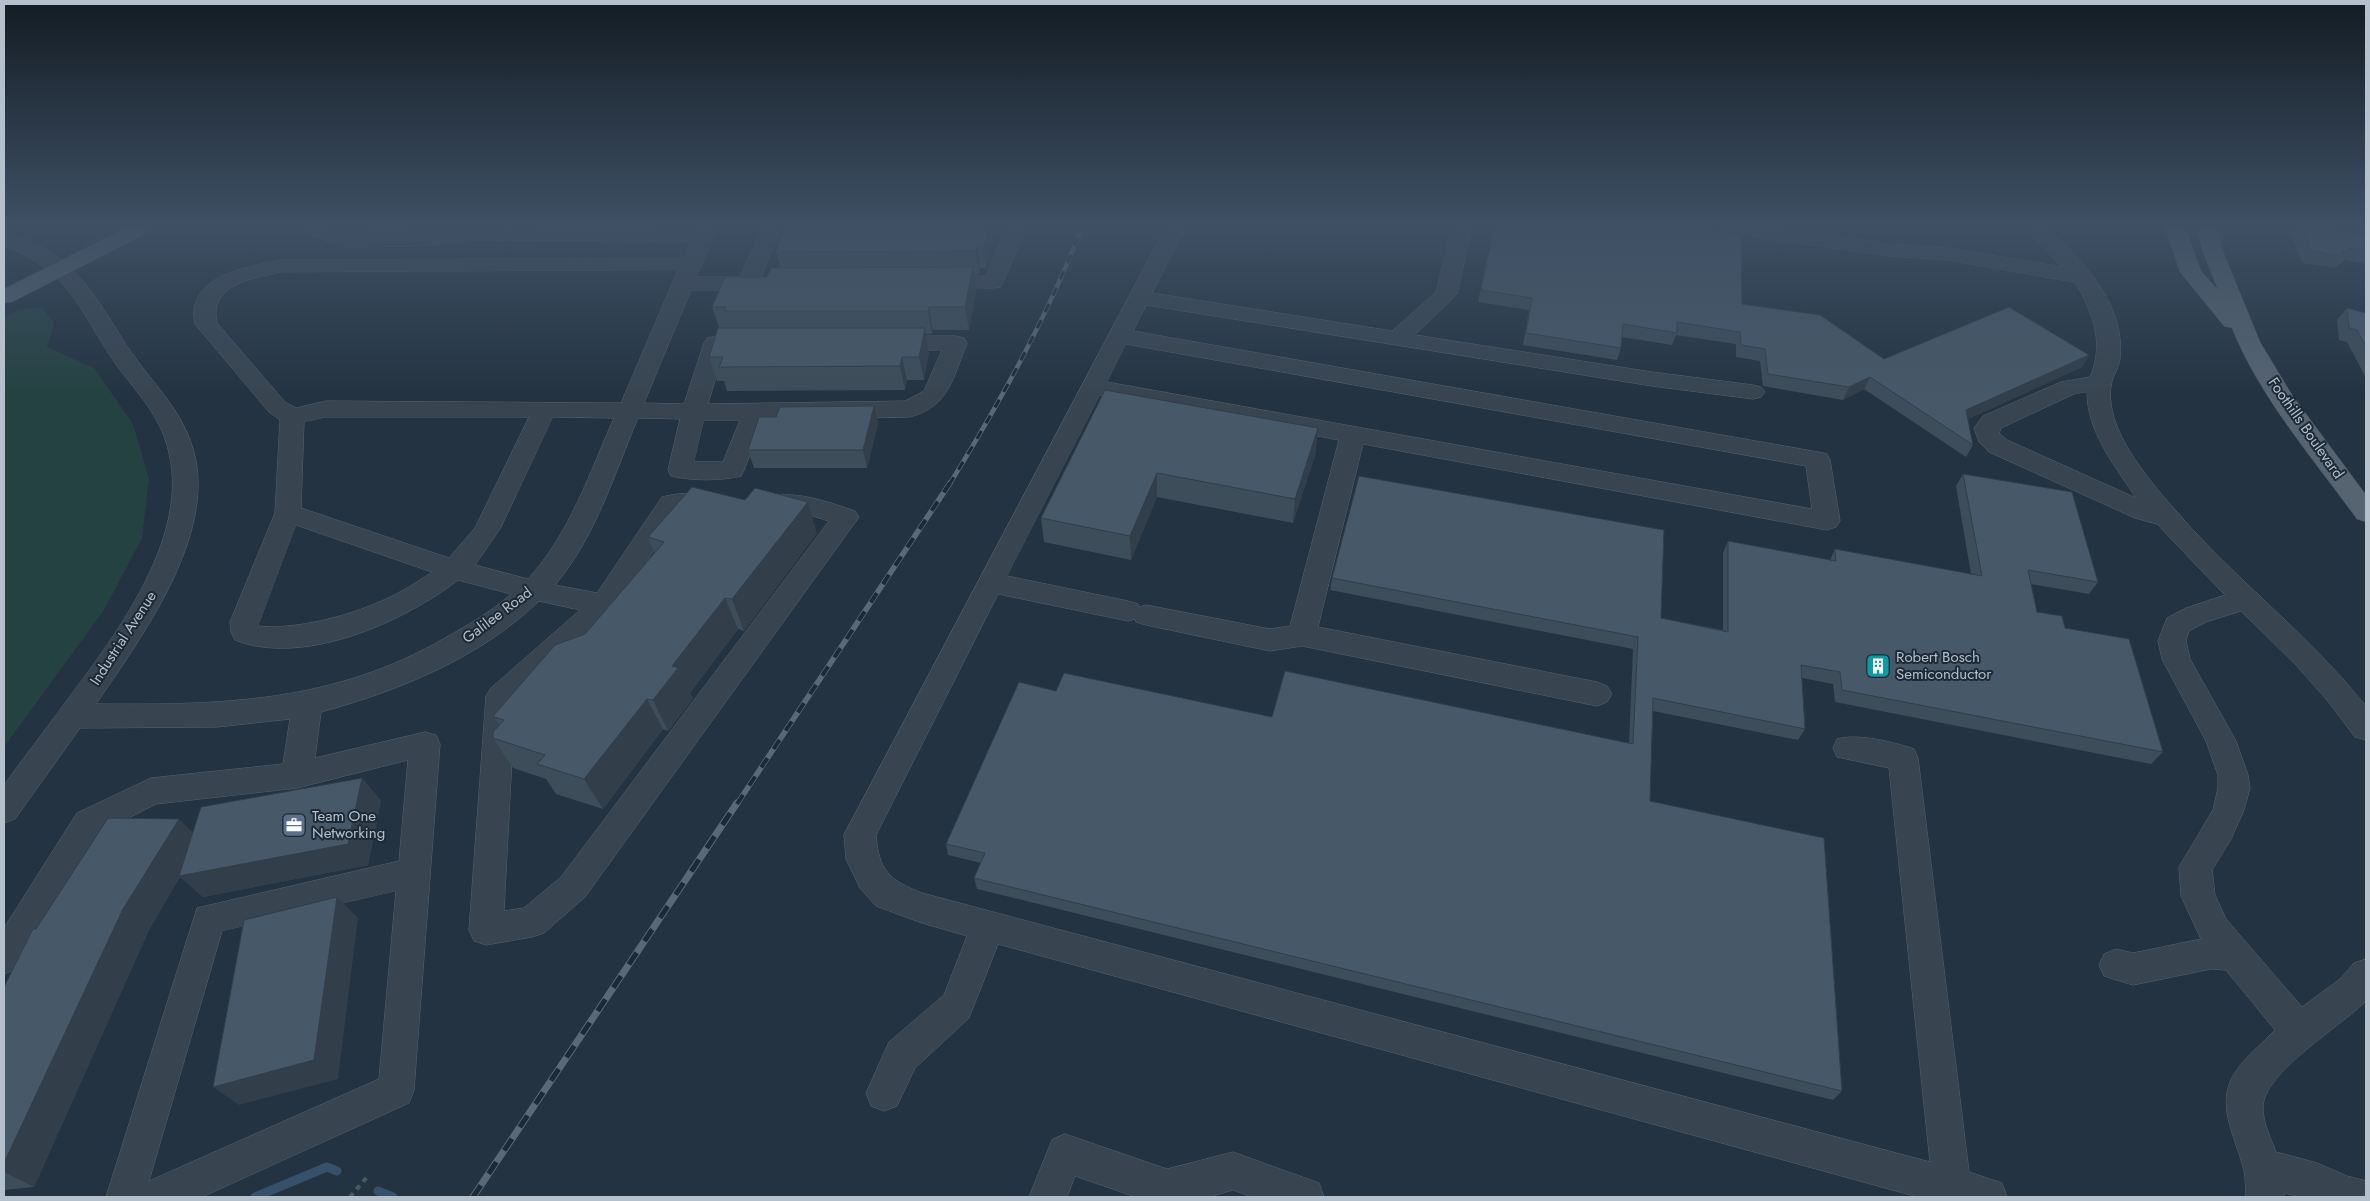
<svg xmlns="http://www.w3.org/2000/svg" width="2370" height="1201" viewBox="0 0 2370 1201" font-family="Jost,sans-serif">
	<rect width="100%" height="100%" fill="#233341"/>
	<path fill="#254242" d="M41,307l13,16 -7,24 47,21 39,56 16,55 -7,59 -38,72 -100,137v-429l14,-8z"/>
	<g fill="none" stroke-linecap="round" stroke-linejoin="round">
		<path stroke="#365169" stroke-width="9" d="M378,1191l15,6
			M255,1197l72,-30 10,4"/>
		<g stroke="#56636e" stroke-width="1">
			<path id="minor" d="M298,227h27l18,8 86,-1 34,-6 234,1 1,-2h20l-22,50h44l22,-50h20l-21,50 6,1 3,5 -3,5 -20,2h-56l-47,113 40,1 20,-61 3,-5c12,-3 23,-3 35,0l3,5 -3,5 -18,2 -16,54 197,-3 19,-10 18,-41h-52l-8,-2 -3,-5 3,-5 8,-2h66l8,2 3,5c-14,34 -17,63 -57,74l-146,3 -20,50 -3,6c-20,5 -50,5 -70,0l-3,-6 12,-51 -42,-1c-24,57 -43,120 -83,167l42,8 65,-96c18,-5 44,-5 62,0l4,6 -4,6 -9,3h-37l-64,100 -99,89 -11,210 20,-3 37,-31 268,-356 -26,-8h-32l-9,-3 -4,-6 4,-6c32,-9 63,3 93,13l4,6 -274,380 -41,36 -12,4 -46,8 -12,-4 -5,-11 17,-234 5,-8 89,-78 -41,-9c-59,57 -141,90 -218,111l-6,46 110,-26 11,3 4,9 -26,346 -5,13 -207,94h-96l91,-289 202,-47 9,-101 -111,28 -141,16 -57,29 -83,136 -12,5v-46l73,-115 74,-35 132,-14 7,-45 -73,8 -137,1 -65,91 -11,4c0,-10 -4,-27 0,-37 2,-5 8,-11 11,-16 12,-16 24,-32 36,-48 53,-73 147,-183 115,-280 -9,-30 -33,-54 -51,-79 -36,-53 -45,-93 -111,-117v-13c62,13 88,57 119,107 21,34 53,62 67,100 34,87 -48,196 -94,264 125,1 237,-1 349,-66 23,-13 46,-26 66,-44l-53,-14c-54,42 -155,87 -223,60l-4,-8 -1,-10 45,-109 5,-93 -11,-8 -74,-88c-10,-48 51,-57 86,-64l403,-2 7,-17 -228,-1 -34,6 -89,1 -39,-16zM678,270l-57,133 -295,-2 -30,7 -11,-6 -68,-79c-9,-38 35,-45 64,-51zM326,417h203l-54,111 -26,30 -148,-50 3,-86zM553,417l61,1c-25,56 -44,115 -86,161l-53,-14 25,-36zM704,420h36l-17,42h-29zM296,525l136,47c-39,28 -81,44 -128,52 -15,2 -31,4 -46,2zM396,891l-17,188 -230,102 73,-250z
				M1007,227h20l-26,60 -8,1 -64,-1 -3,-5 3,-5 8,-1h48z
				M1166,227h20l-34,66 240,38 44,-39 16,-65h20l-15,67 -42,41 237,37 101,13 8,2 4,5 -4,5 -8,2 -101,-13 -506,-81 -13,26 685,121 9,2 3,6 10,61 -4,6 -9,3 -464,-86 -45,183 279,55 10,4 5,8 -5,8 -10,4 -295,-60 -32,5 -124,-26 -10,-3 -1,-3 -7,2 -130,-27 -122,241c3,36 13,45 46,58l1008,269 -41,-394 -52,-11 -4,-9 4,-9c20,-6 57,3 77,10l4,9 51,414 33,11 5,14h-89l-920,-253 -29,74 -54,50 -18,38 -13,5 -13,-5 -5,-13 23,-51 55,-47 23,-59 -45,-13 -46,-17 -16,-18 -14,-29 -2,-24zM1126,344l680,122 6,43 -705,-127zM1100,395l239,45 -49,186 -20,3 -124,-24 -7,2 -1,-3 -10,-3 -121,-25z
				M1717,227h53l120,17 58,4 114,19 -38,-40h22c37,33 80,78 74,132 -1,8 -6,15 -8,22 -4,16 0,33 6,48 12,27 32,52 51,74 61,73 138,129 197,203v34l-11,-3 -28,-37 -31,-35 -55,-54 -35,11 -17,9 -3,10 4,18 46,82 12,34 2,13 -6,22 -13,29 -19,31 3,25 11,24 76,88 38,-28 14,-16 12,-4v42c-23,24 -104,72 -103,107 0,15 8,31 13,44l41,11 30,13 19,5v16h-65l-17,-4v4h-38c-1,-10 0,-21 -3,-30 -8,-31 -29,-65 -7,-96 10,-15 27,-28 39,-41l-49,-60 -15,-1 -78,16 -29,-9 -5,-11 5,-11 12,-5 17,4 68,-14 -20,-43 -2,-29 34,-57 5,-22v-13l-12,-34 -44,-82 -4,-18 9,-23 19,-10 39,-13 -68,-71 -22,-6 -146,-66 -10,-10 -5,-14 9,-12 78,-34 29,-5c14,-32 4,-61 -12,-90l-4,-5 -126,-22 -58,-4 -163,-23 -7,-2zM2087,392c0,40 28,74 49,106l-129,-58 -8,-7 2,-5 73,-34z
				M1065,1134l102,35 66,-17 86,31 5,14h-72l-19,-7 -24,7h-73l-61,-21 -8,21h-38l23,-57z"/>
		</g>
		<g stroke="#414e5a" stroke-width="1">
			<path id="major" d="M128,227h26l-3,4 -139,71 -8,1v-14z
				M2165,227h20l16,44 17,19 -16,-41 -4,-22h20l4,22 38,93 32,53 74,100v27l-9,-3c-43,-59 -98,-123 -125,-191l-8,-2 -44,-54z"/>
		</g>
		<path stroke="#445e5e" stroke-width="4" stroke-dasharray="5 5" stroke-linecap="butt" d="M350,1197l18,-21"/>
		<use href="#minor" fill="#384551" fill-rule="evenodd"/>
		<use href="#major" fill="#566471" fill-rule="evenodd"/>
		<g stroke="#596978" stroke-width="4.5">
			<path id="rail-far2" d="M949,485c51,-83 98,-167 133,-258"/>
		</g>
		<g stroke="#596978" stroke-width="5.5">
			<path id="rail-far1" d="M737,804l213,-321"/>
		</g>
		<g stroke="#596978" stroke-width="7">
			<path id="rail" d="M473,1197l264,-394"/>
		</g>
		<use href="#rail-far2" stroke="#1d2a36" stroke-width="3" stroke-dasharray="9" stroke-linecap="butt"/>
		<use href="#rail-far1" stroke="#1d2a36" stroke-width="4" stroke-dasharray="11" stroke-linecap="butt"/>
		<use href="#rail" stroke="#1d2a36" stroke-width="5" stroke-dasharray="14" stroke-linecap="butt"/>
	</g>
	<path fill="#3d4d59" d="M367,227h43l-3,5 -36,1z
		M995,227l-6,35 -3,6h-6l-1,6h-5l2,16 -7,40h-36l-1,4h-6l3,18 -5,28h-17l-2,10 -178,1 -3,-10h-7l-8,-24 10,-29 -7,-21 55,-30 14,-9 -5,-16z
		M1494,227l248,77 142,55 205,-4 -7,12 -114,52 5,26 -7,12 -102,-68 -21,11 -80,-14 -3,-25 -24,-4v-13l-60,-9 -4,10 -50,-8 -1,11 -4,12 -94,-15 6,-35 -51,-8z
		M2295,227h32l39,9v28l-22,-4 -3,4h-2l-4,4 -33,-5 -11,-30z
		M2339,227h27v7z
		M2347,308l19,5v65l-19,-36 -8,-2 -2,-20z
		M1105,390l211,62 -23,71 -136,-26 -26,63 -87,-18 -3,-24z
		M874,406l4,18 -11,44h-113l-6,-18 28,-33z
		M1963,474l135,108 -9,12 -58,-10 6,28 28,16 98,124 -12,12 -316,-62 -2,-18 -31,-6 3,51 -7,11 -145,-29 -3,90 192,290 -9,9 -856,-211 -3,-11 7,-15 -33,-8 -2,-11 110,-153 216,26 357,26 4,-94 -303,-59 2,-12 329,40 62,12v-77l5,-12 102,19 5,-11 136,25 -15,-88z
		M817,533l-73,98 -6,-2 -48,64 3,6 -25,32 -5,-2 -60,80 -47,-15 -10,-15 -33,-11 -20,-30 7,-13 -6,-8 91,-83 69,-81 -6,-16z
		M381,800l-13,65 -165,32 -23,-20 -31,53 -115,257 -30,3v-203l32,-58 157,-97z"/>
	<path fill="#323e49" d="M404,227h6l-3,5z
		M988,227h7l-6,35 -3,6 -3,-23z
		M977,245l3,23 -1,6 -3,-23z
		M973,267l3,23 -7,40 -4,-23z
		M929,307l4,23 -1,4 -4,-23z
		M925,328l4,24 -5,28 -5,-23z
		M2089,355l-7,12 -123,56 7,-13z
		M902,357l5,23 -2,10 -5,-24z
		M1870,377l-6,12 -21,11 6,-13z
		M874,406l4,18 -11,44 -4,-18z
		M1318,428l-2,24 -23,71 2,-24z
		M1157,473v24l-26,63 -1,-24z
		M808,502l9,31 -73,98 -12,-32z
		M725,598l13,31 -48,64 3,6 -25,32 -15,-31 19,-34z
		M647,699l16,30 -60,80 -19,-30z
		M362,778l19,22 -13,65 -165,32 -23,-20 -31,53 -115,257 -30,-15v-9l119,-254 56,-90 23,22z
		M337,897l21,21 -20,161 -99,26 -26,-18z"/>
	<path fill="#475968" stroke="#323e49" d="M785,227h203l-2,12 -3,6h-6l-1,6 -200,1z
		M1494,227h200l47,7 1,70 78,11 64,44 125,-52 80,48 -123,55 7,35 -103,-68 -21,10 -81,-13 -3,-25 -24,-4 -1,-13 -63,-10v11l-54,-9 -2,24 -95,-15 6,-35 -51,-8z
		M2302,227h25l39,9v15l-18,-3 2,4 -8,-1 2,6 -33,-6z
		M973,267l-8,40h-36l-1,4h-203l1,-4h-14l13,-30h42l4,-9z
		M2347,308l19,5v34l-9,-17 -8,-2z
		M718,328h207l-6,29h-17l-2,9 -181,1 4,-10h-14z
		M1105,390l213,38 -23,71 -138,-26 -27,63 -89,-18z
		M874,406l-11,44h-115l11,-33h17l4,-10z
		M1963,474l109,18 26,90 -70,-12 9,42 25,4 3,12 64,11 34,113 -321,-62 -2,-18 -39,-7 4,64 -152,-31 -3,103 174,37 18,253 -868,-213 11,-25 -39,-9 73,-162 37,9 8,-18 208,44 13,-46 348,73 5,-107 -306,-59 27,-102 305,54 -3,88 67,14v-91l108,20 -1,-12 147,27z
		M692,487l53,13 10,-12 53,14 -76,97 -7,-1 -53,68 6,2 -25,32 -6,-1 -63,80 -47,-15 8,-9 -52,-17v-6l11,-12 -10,-3v-2l61,-70 30,-11 79,-92 -16,-5z
		M362,778l-14,66 -169,32 22,-69z
		M108,818l71,1 -56,90 -119,254v-176l29,-58h3z
		M337,897l-23,163 -101,27 31,-167z"/>
	<linearGradient id="sky" x2="0" y2="1"><stop stop-color="#131c24"/><stop offset="0.57" stop-color="#3f5065"/><stop offset="1" stop-color="#3f5065" stop-opacity="0"/></linearGradient>
	<rect width="2370" height="395" fill="url(#sky)"/>
	<defs>
		<g id="building-square" transform="scale(1.25)"><rect x="-9" y="-9" width="18" height="18" rx="4" fill="#0f9aa8" stroke="#1d2a36"/><path d="M-4-6H4V6H1V3H-1V6H-4ZM-2.5-4.3h1.7v1.8h-1.7ZM.8-4.3h1.7v1.8H.8ZM-2.5-1h1.7V.8h-1.7ZM.8-1h1.7V.8H.8Z" fill="#fff"/></g>
		<g id="office-square" transform="scale(1.25)"><rect x="-9" y="-9" width="18" height="18" rx="4" fill="#5c6f8a" stroke="#1d2a36"/><path d="M-6-3h4V-5.5h4V-3h4V5H-6ZM-1-4.5V-3h2v-1.5ZM-6 0V1H6V0Z" fill="#fff"/></g>
	</defs>
	<g fill-rule="evenodd">
		<use href="#building-square" x="1878" y="666"/>
		<use href="#office-square" x="294" y="825"/>
	</g>
	<g text-anchor="middle" stroke-width="4" stroke-linejoin="round" paint-order="stroke">
		<g font-size="15" fill="#b4c0cb" stroke="#1d2a36">
			<text transform="translate(2306 428) rotate(55)" y="5">Foothills Boulevard</text>
			<text transform="translate(497 615) rotate(-37)" y="5">Galilee Road</text>
			<text transform="translate(123 638) rotate(-57)" y="5">Industrial Avenue</text>
		</g>
		<g font-size="15" fill="#b4c0cb" stroke="#1d2a36" text-anchor="start">
			<text x="1896" y="662">Robert Bosch<tspan x="1896" dy="17">Semiconductor</tspan></text>
			<text x="312" y="821">Team One<tspan x="312" dy="17">Networking</tspan></text>
		</g>
	</g>
	<rect width="2370" height="1201" fill="none" stroke="#b4c0cb" stroke-width="10"/>
</svg>
